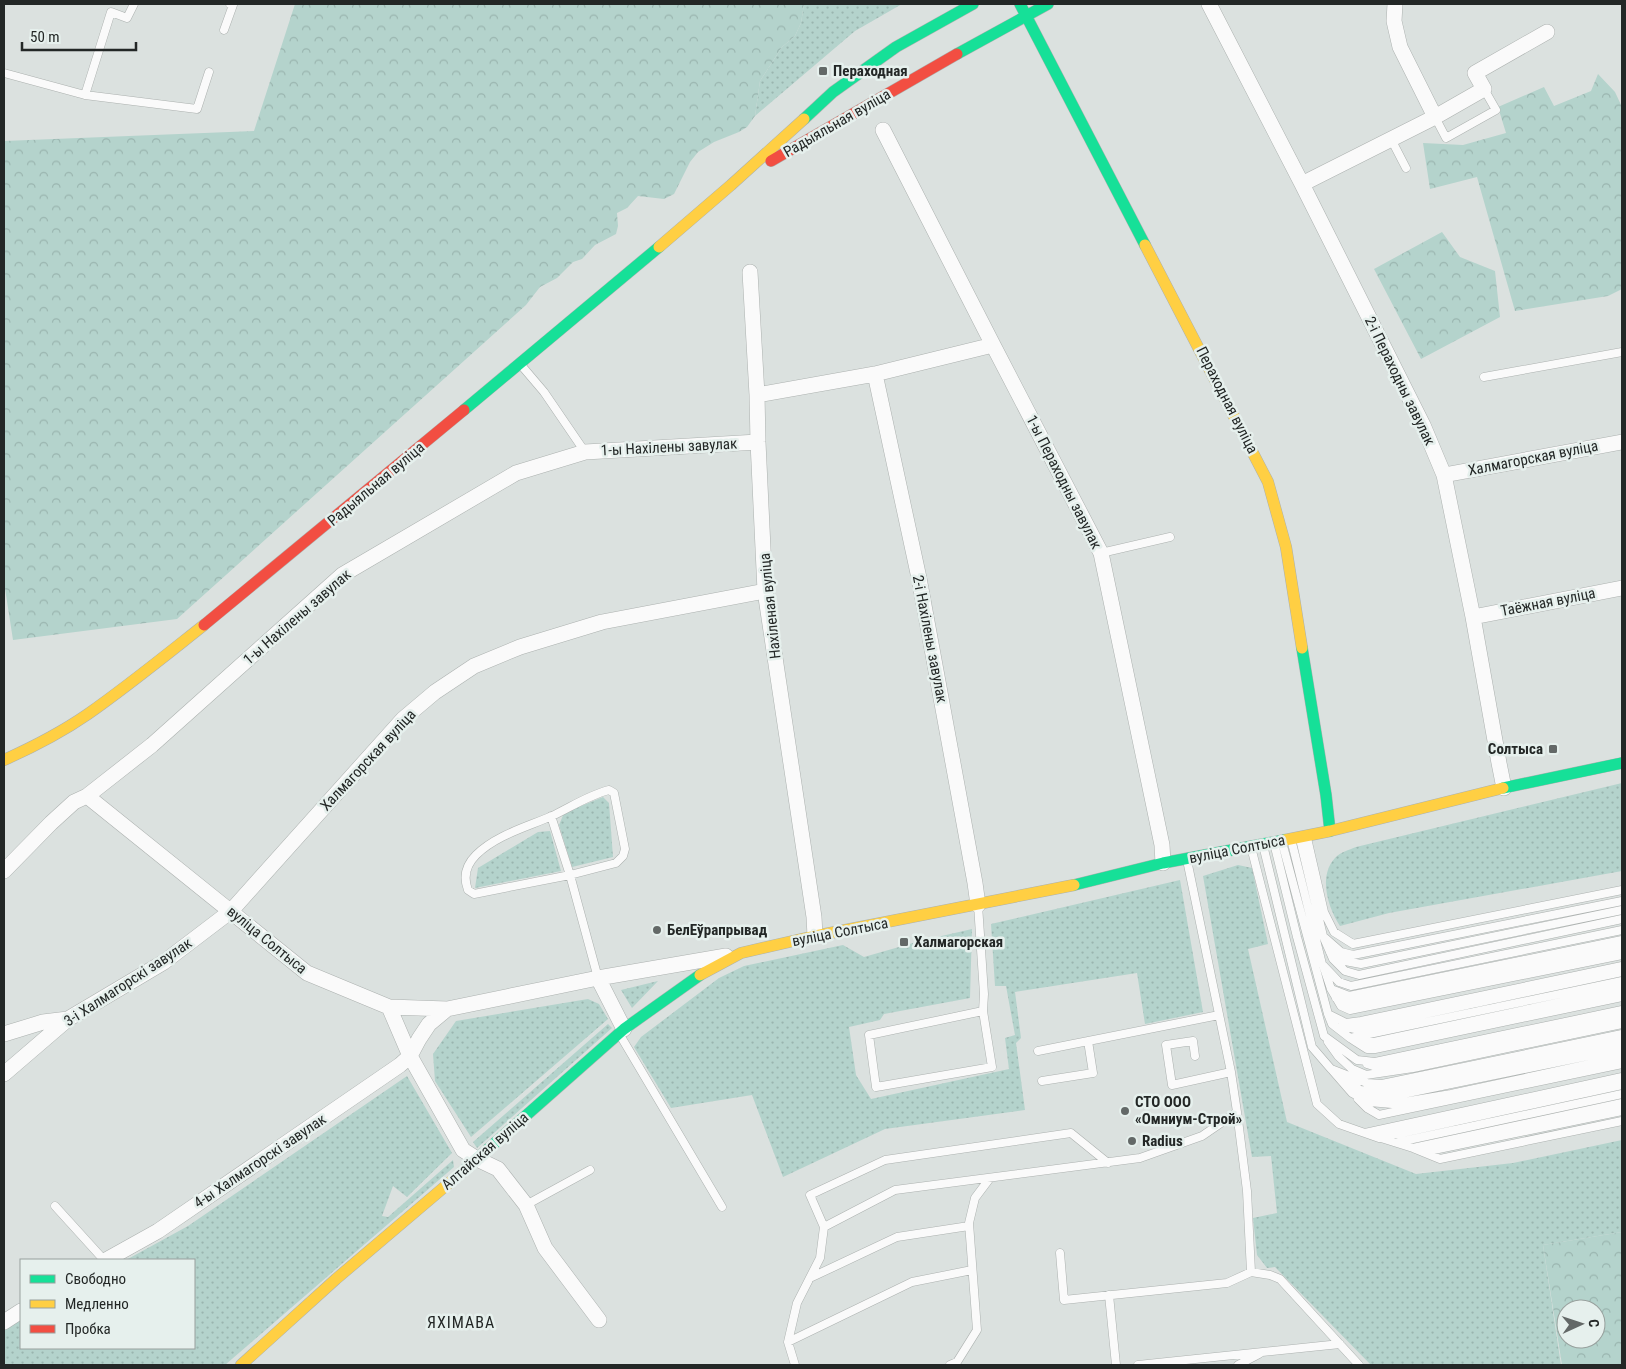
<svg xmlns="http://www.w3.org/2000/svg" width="1626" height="1369" viewBox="0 0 1626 1369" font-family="'Roboto Condensed',sans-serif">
	<defs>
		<pattern id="grass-dots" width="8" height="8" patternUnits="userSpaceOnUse" patternTransform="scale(1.25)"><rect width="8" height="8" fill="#b4d3cc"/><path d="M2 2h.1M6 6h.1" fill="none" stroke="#9ab5af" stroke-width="1.8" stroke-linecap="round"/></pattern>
		<pattern id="forest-crowns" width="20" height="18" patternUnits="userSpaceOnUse" patternTransform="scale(1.25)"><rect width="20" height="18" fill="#b4d3cc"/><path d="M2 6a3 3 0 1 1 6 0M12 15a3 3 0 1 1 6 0" fill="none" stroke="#9ab5af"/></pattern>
	</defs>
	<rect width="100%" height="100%" fill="#dbe1df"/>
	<path fill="url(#grass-dots)" d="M804,4h98l-47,27 -100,85 5,-35 22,-34 13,-11 6,-13z
		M1622,783v88l-233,42 -49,13c-12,-18 -22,-50 -5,-68 5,-6 14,-8 21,-11z
		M603,797l6,6 4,54 -41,10 -13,-42 5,-12z
		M550,831l11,40 -86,17 3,-20 60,-36z
		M1238,865l14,3 16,76 -20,5 39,173 129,52 97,-11 109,-23v92l-79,13 18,120h-190l-96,-98 -8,1 -10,-13 -4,-37 24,-5 -6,-57 -19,1 -49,-281z
		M1180,880l23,132 -58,12 -8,-51 -122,19 6,46 -5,5 9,67 -140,19 -102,48 -31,-82 -81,13 -37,-61 7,-10 78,-59 25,-12 99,-21 21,12 56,-16 52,-12 -2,69 -86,16 -4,6 -31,7 7,48 15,24 138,-30 -4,-31 10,-3 -9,-49h-11l-4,-62z
		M658,981l-26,27 -11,-18z
		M588,999l11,5 9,15 -137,118 -36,-56 -2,-27 23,-33z
		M608,1024l4,4 -135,120 -4,-6z
		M407,1076l45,77 -45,44 -14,-11 -11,30 6,1 65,-57 1,7 -229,198h-221v-37l17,-10v30h173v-88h-68l62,-34z"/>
	<path fill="url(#forest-crowns)" fill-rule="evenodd" d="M295,4h509l-3,19 -6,13 -13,11 -22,34 -5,35 -8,11 -8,5 -25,10 -16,10 -8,10 -16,32 -10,5 -26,-3 -11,12 -10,5 1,13 -2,8 -21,11 -13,14 -9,3 -16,16 -17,9 -14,18 -349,314 -164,21 -9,-58v-441l250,-10z
		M1598,74l17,18 7,15v182l-14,7 -93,15 -38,-134 -47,12 -7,-46 40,2 43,-12 -8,-26 46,-20 10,19 37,-15z
		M1442,232l18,25 35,14 5,46 -79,42 -47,-90z
		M1622,1232v133h-60l-19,-120zM1566,1309h30v30h-30z"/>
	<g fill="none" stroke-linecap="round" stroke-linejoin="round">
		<g stroke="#acb1af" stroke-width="9">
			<path id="lane" d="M224,30l9,-25 -3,-1
				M4,73l81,22 26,-83 16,6 7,-14
				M85,95l112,14 12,-37
				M1435,117l11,21 50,-28 -12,-21
				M1391,139l15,29
				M521,365l23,27 41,60
				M1484,377l138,-25
				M1101,553l69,-16
				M609,790l5,3 11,56 -2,7 -7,7 -46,12 -96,19 -6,-4c-5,-13 -2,-25 8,-35 20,-20 51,-28 76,-39 19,-9 37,-21 57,-26z
				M551,816l19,59 28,103
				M1307,838l17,74 10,20 19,12 269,-54
				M1291,839l31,125 17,18 12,4 271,-56
				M1300,839l23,97 10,23 12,12 14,4 263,-56
				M1282,842l46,172 18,9 15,-2 261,-55
				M1274,843l23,94 27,99 33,24 18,2 247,-52
				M1263,845l49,202 19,22 36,14 15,1 240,-50
				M1251,847l66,257 22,20 40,14 243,-53
				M978,905l6,89 -1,17 9,56 -116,20 -7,-52 114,-24
				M1325,938l16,14 12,3 269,-54
				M1330,952l15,9 16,3 261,-54
				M1324,968l7,21 18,7 273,-56
				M1331,989l10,17 9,4 272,-55
				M1336,998l13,5 273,-56
				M1328,1014l4,10 18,14 272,-57
				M1341,1026l14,3 267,-57
				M620,1035l102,172
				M1350,1038l6,4h18l248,-53
				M1328,1042l10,14 14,13 14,6 47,-7 209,-44
				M1356,1042l11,7h8l247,-52
				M1038,1051l181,-36
				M1195,1056l-2,-15 -27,4 6,40 59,-13
				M1367,1064l9,3 25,-3 221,-46
				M1332,1070l20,23 17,9 23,2 59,-10 171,-37
				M1344,1078l16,12 23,2 239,-50
				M1042,1081l51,-8 -5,-32
				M1363,1092l16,6 19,-3 224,-46
				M1358,1099l9,9 12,7 243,-51
				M1237,1112l10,79 4,81
				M1365,1133l257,-56
				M1381,1138l32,10 209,-45
				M1399,1142l223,-48
				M1413,1148l27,11 182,-38
				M1424,1152l198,-41
				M526,1205l64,-35
				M55,1206l49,54
				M824,1227l71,-37 245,-32 62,-22 35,-24 -6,-40 -44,-212
				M1060,1253l4,47 163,-17 24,-11 19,3 10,4 79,86
				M810,1278l87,-41 72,-11
				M1109,1295l7,70
				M788,1342l124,-60 60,-12
				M795,1365l-7,-23 9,-39 23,-45 4,-31 -14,-32 75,-35 186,-27 37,30
				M950,1365l7,-3 20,-32 -8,-107 6,-25 15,-20
				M1138,1365l202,-21
				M1238,1365l21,-11"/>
		</g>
		<g stroke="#acb1af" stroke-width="16">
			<path id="street" d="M1209,4l93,180 121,241 21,50 29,142 26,146 5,25
				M1395,4l-1,17 6,26 35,70
				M883,130l110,215 108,208 61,292 1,18
				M1302,184l133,-67 49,-28 -9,-16 72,-41
				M750,272l7,123 1,47 7,149 49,326 1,19
				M875,374l44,204 56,305 3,22
				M757,395l118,-21 118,-29
				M1444,475l178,-33
				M1473,617l149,-29
				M87,796l220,177 82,34 58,2 151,-31 128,-22
				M4,871l47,-48 23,-21 13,-6 65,-51 190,-170 174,-102 69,-21 173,-10
				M598,978l26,51
				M389,1007l21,49 53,94 14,9 21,10 28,36 19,43 54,72
				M4,1034l39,-12 25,-3
				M4,1074l64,-55 96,-57 67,-51 172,-192 32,-27 39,-26 46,-19 82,-25 163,-31
				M106,1260l52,-29 242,-166 10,-9 9,-17 10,-15 18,-15
				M4,1322l17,-11"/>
		</g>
		<g stroke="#acb1af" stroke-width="12">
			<path id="fast" d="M1020,4l125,241
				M957,54l91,-50
				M804,119l29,-27 63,-45 77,-43
				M464,410l195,-163
				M1302,648l24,147 4,36
				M1503,788l119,-25
				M1074,885l89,-22 122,-23
				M462,1172l162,-143 76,-54"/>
		</g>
		<g stroke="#acb1af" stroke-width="12">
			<path id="slow" d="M1145,245l123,237 18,65 16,101
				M659,247l72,-62 73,-66
				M4,760c29,-13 58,-28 84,-46 40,-28 78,-59 116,-89
				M1285,840l45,-9 173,-43
				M700,975l41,-22 74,-17 259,-51
				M241,1365l95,-86 126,-107"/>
		</g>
		<g stroke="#acb1af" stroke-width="12">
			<path id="jam" d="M771,161l186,-107
				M204,625l260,-215"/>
		</g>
		<use href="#lane" stroke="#fafafa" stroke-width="8"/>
		<use href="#street" stroke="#fafafa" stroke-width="15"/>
		<use href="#fast" stroke="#16e098" stroke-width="11"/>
		<use href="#slow" stroke="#ffcf43" stroke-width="11"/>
		<use href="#jam" stroke="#f24e42" stroke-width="11"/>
	</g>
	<g fill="#636867" stroke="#e6f0ed" stroke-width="2">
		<rect x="818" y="66" width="10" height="10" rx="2.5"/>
		<rect x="1548" y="744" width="10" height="10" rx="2.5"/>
		<circle cx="657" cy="930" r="5"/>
		<rect x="899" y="937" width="10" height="10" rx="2.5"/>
		<circle cx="1125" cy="1111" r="5"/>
		<circle cx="1132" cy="1141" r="5"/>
	</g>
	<g text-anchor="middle" stroke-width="5" stroke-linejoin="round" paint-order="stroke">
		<g font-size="15" font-weight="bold" fill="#232726" stroke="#e6f0ed" text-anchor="start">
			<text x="833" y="76">Пераходная</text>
			<text x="1543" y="754" text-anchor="end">Солтыса</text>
			<text x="667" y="935">БелЕўрапрывад</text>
			<text x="914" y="947">Халмагорская</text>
			<text x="1135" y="1107">СТО ООО<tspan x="1135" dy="17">«Омниум-Строй»</tspan></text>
			<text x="1142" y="1146">Radius</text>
		</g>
		<g font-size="15" fill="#232726" stroke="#e6f0ed">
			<text transform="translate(837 123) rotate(-30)" y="5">Радыяльная вуліца</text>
			<text transform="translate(1400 381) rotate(64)" y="5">2-і Пераходны завулак</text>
			<text transform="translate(1227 400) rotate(63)" y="5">Пераходная вуліца</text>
			<text transform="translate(669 447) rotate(-3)" y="5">1-ы Нахілены завулак</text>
			<text transform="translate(1533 458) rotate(-11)" y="5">Халмагорская вуліца</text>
			<text transform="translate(1064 482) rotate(63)" y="5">1-ы Пераходны завулак</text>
			<text transform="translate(376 484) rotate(-40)" y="5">Радыяльная вуліца</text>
			<text transform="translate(1548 602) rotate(-11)" y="5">Таёжная вуліца</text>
			<text transform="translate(770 606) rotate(-96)" y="5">Нахіленая вуліца</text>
			<text transform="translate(297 617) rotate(-41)" y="5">1-ы Нахілены завулак</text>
			<text transform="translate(930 639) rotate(79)" y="5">2-і Нахілены завулак</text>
			<text transform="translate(368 760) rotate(-47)" y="5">Халмагорская вуліца</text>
			<text transform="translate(1237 849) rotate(-11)" y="5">вуліца Солтыса</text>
			<text transform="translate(840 932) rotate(-11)" y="5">вуліца Солтыса</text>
			<text transform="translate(267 940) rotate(39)" y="5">вуліца Солтыса</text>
			<text transform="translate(128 982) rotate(-33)" y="5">3-і Халмагорскі завулак</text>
			<text transform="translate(485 1151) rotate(-41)" y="5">Алтайская вуліца</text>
			<text transform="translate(260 1161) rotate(-34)" y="5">4-ы Халмагорскі завулак</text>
		</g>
		<g font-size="16" letter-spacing="1" fill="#232726" stroke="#e6f0ed">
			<text x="461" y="1328">ЯХІМАВА</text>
		</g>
	</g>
	<rect width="1626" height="1369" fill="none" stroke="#232726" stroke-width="10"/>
	<rect x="20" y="1259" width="175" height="90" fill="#e6f0ed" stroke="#98a09d"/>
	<rect x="30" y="1275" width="25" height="8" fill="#16e098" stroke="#98a09d"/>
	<text x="65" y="1284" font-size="15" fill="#232726">Свободно</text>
	<rect x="30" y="1300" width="25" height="8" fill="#ffcf43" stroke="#98a09d"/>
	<text x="65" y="1309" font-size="15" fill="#232726">Медленно</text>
	<rect x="30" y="1325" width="25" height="8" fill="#f24e42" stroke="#98a09d"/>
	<text x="65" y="1334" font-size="15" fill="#232726">Пробка</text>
	<g transform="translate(1581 1324) rotate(87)"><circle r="24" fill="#e6f0ed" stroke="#98a09d"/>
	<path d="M0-4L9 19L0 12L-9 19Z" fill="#636867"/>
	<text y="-8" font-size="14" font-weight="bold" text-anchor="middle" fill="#232726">С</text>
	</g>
	<path d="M22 42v8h114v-8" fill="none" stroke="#232726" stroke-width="2.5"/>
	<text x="30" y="42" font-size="15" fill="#232726" stroke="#e6f0ed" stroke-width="4" paint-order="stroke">50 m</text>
</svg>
